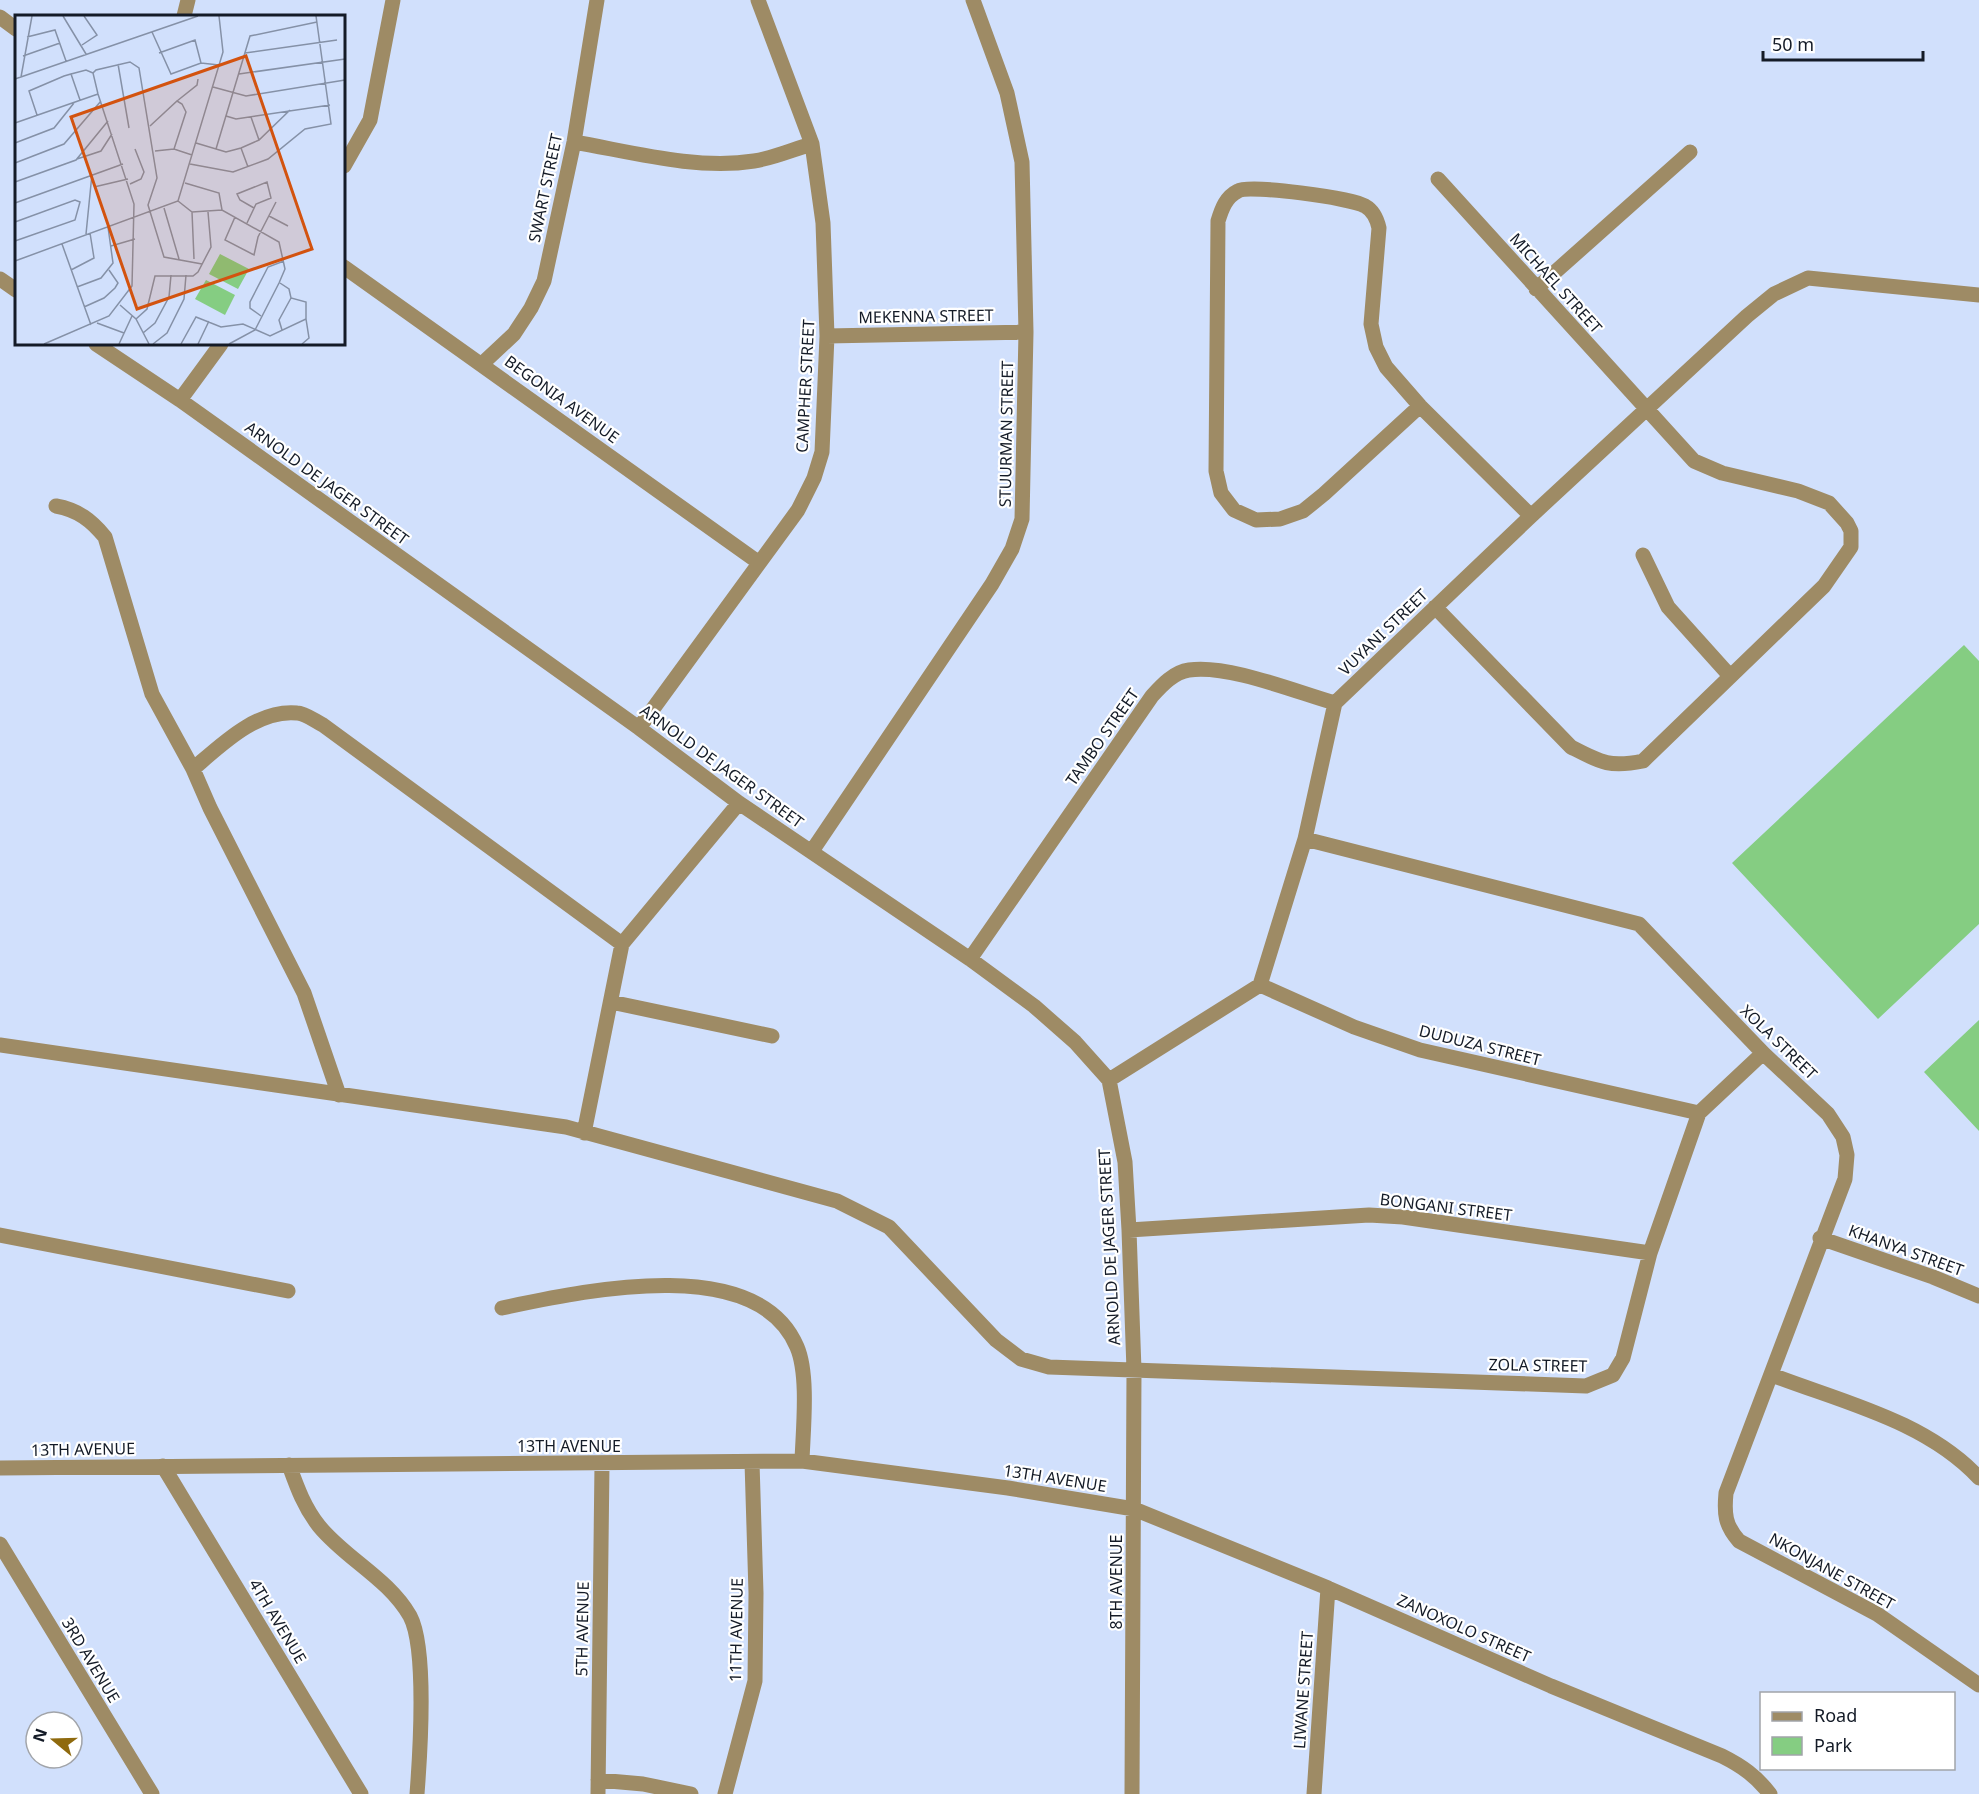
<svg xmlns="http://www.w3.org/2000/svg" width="1979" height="1794" viewBox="0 0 1979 1794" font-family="'Noto Sans',sans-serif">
	<rect width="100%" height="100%" fill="#d1e0fc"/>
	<path fill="#85cd82" d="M1964,645l15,16v263l-101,95 -146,-156z
		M1979,1020v111l-55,-59z"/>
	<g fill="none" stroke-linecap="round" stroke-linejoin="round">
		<path stroke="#9e8b65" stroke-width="15" d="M184,16l4,-16
			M0,17l16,12
			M574,142c58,10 122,28 180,19 20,-3 40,-12 58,-17
			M344,166l26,-46 23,-120
			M344,267l414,295
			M0,279l16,11
			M1536,289l154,-137
			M827,336l199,-4
			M96,344l84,56 459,328 100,75 231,156 64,47 41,36 34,38 16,82 4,68 5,140 -2,424
			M483,363l31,-29 17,-26 13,-27 30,-139 23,-142
			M180,400l41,-56
			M1420,406l-96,88 -21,17 -23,8 -24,1 -22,-10 -13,-17 -5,-22 2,-250c4,-13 8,-24 20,-30 11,-7 114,7 127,15 9,5 12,13 14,22l-8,96 5,23 10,20 34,39 111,110
			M56,506c22,4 35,14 49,31l47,157 41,75
			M1643,555l25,52 62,69
			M1435,607l136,140c29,15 38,21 72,14l181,-175 27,-39v-16l-4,-8 -18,-20 -31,-12 -76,-18 -28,-12 -256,-282
			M639,728l159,-218 16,-32 8,-26 5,-116 -4,-113 -11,-79 -54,-144
			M1305,839l334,85 124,129 65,61 15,23 4,18 -2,24 -119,314c-2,21 -1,32 13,48l138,73 102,71
			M812,851l180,-267 20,-35 10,-30 4,-187 -4,-170 -15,-69 -34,-93
			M970,959l182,-263c10,-11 22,-24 37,-26 39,-6 107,22 146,33
			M1260,985l94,42 66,23 279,63
			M611,1002l161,34
			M0,1045l566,82 271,74 52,26 107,113 25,19 28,8 537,19 27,-11 10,-17 27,-105 49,-140 64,-60
			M1109,1080l151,-95 45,-146 30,-136 196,-187 216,-200 27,-22 34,-16 171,17
			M339,1095l-35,-102 -94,-185 -17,-39c28,-24 64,-60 104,-56 8,0 18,8 26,12l299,219
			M584,1133l38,-189 117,-141
			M1129,1230l240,-15 34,2 247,36
			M0,1235l288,56
			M1820,1238l113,39 46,19
			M502,1308c77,-16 255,-57 295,39 12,28 6,83 5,114
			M1772,1375c70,27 154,46 207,103
			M289,1465c8,22 15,42 30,61 27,33 69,52 91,90 17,32 10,139 7,178
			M163,1466l198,328
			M0,1468l802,-7 206,27 126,21 194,79 223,98 171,70c20,10 34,20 48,38
			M0,1544l152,250
			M598,1780l45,4 48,10
			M598,1794l4,-330
			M725,1794l30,-113 1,-88 -4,-131
			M1314,1794l14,-206"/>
	</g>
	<g text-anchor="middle" stroke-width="4.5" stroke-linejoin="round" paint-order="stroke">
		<g font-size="16" fill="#141b27" stroke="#fff">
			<text transform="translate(545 188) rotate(-78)" y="6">SWART STREET</text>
			<text transform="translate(1556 283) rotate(48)" y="6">MICHAEL STREET</text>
			<text transform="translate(926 316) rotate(-1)" y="6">MEKENNA STREET</text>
			<text transform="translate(805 386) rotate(-87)" y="6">CAMPHER STREET</text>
			<text transform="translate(562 399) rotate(36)" y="6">BEGONIA AVENUE</text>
			<text transform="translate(1006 434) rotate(-89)" y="6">STUURMAN STREET</text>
			<text transform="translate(327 483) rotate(36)" y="6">ARNOLD DE JAGER STREET</text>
			<text transform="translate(1383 632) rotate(-44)" y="6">VUYANI STREET</text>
			<text transform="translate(1102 737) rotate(-55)" y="6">TAMBO STREET</text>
			<text transform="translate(722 766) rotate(36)" y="6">ARNOLD DE JAGER STREET</text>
			<text transform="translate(1779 1042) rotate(44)" y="6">XOLA STREET</text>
			<text transform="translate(1480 1045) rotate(14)" y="6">DUDUZA STREET</text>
			<text transform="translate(1446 1207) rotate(7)" y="6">BONGANI STREET</text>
			<text transform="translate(1109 1247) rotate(-93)" y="6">ARNOLD DE JAGER STREET</text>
			<text transform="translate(1906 1250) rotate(20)" y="6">KHANYA STREET</text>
			<text transform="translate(1538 1365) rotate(1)" y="6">ZOLA STREET</text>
			<text x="569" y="1452">13TH AVENUE</text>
			<text transform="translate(83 1449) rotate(-1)" y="6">13TH AVENUE</text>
			<text transform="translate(1055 1478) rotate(9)" y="6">13TH AVENUE</text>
			<text transform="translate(1832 1571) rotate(29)" y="6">NKONJANE STREET</text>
			<text transform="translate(1116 1582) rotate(-90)" y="6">8TH AVENUE</text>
			<text transform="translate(278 1621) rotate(59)" y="6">4TH AVENUE</text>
			<text transform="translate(1464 1628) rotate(24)" y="6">ZANOXOLO STREET</text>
			<text transform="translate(582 1629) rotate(-89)" y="6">5TH AVENUE</text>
			<text transform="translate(736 1630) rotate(-89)" y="6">11TH AVENUE</text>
			<text transform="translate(91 1660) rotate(59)" y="6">3RD AVENUE</text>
			<text transform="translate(1303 1690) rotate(-86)" y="6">LIWANE STREET</text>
		</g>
	</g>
	<g transform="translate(15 15)">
		<rect width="330" height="330" fill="#d1e0fc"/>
		<path d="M205,239l29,15 -11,20 -29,-15zM191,265l29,15 -10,20 -30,-16z" fill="#85cd82"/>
		<path fill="none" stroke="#8591a7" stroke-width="1.5" d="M48,1l23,38M137,17l19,42 30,-11 18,2M12,22l28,-7 11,31M67,30l15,-10 -13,-19M144,38l36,-13 6,23M230,38l92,-13M8,41l37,-13M103,49l11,64M56,59l15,-4 7,3M224,59l106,-15M6,62l11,-61M0,64l183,-63M198,72l33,9 99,-16M162,86l20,-16 1,-6M22,100l-8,-24 35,-15 7,-2 9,26M211,101l10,3 94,-14M236,102l8,23M0,108l83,-29M135,111l27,-25 5,3 4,8 -12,37M0,128l39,-15 20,-25M181,128l30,9 15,-4 18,-8 31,-30M226,133l7,19M201,134l34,-113 67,-14M140,136l19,-2 18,6M62,144l24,-8 11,-17M0,148l49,-19 37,-43M175,149l43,8 35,-13 37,-30 26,-5 -15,-108M0,167l61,-22 32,-39M170,168l34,10 3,17M115,169l11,-5 3,-7 -9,-23M79,172l34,-8M163,186l14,11 30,-2 57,32 6,27 -6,14 -24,47 -26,14M0,188l108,-39M149,193l15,51M177,197l2,47M254,201l19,10M220,202l-10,23 29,15 4,-18 18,-35M0,207l60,-22 5,2 -5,18 -60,21M232,208l9,-19 15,-6 -4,-16 -30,12 3,6 14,8M71,219l6,-60M47,229l29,81M96,231l24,-7M0,246l163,-60 45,-149 -4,-36M56,255l23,-12 -4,-25M62,272l24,-9 12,-15 -5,-36M105,290l16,14 13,25M69,292l20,-9 11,-10 3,-5 -9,-13M246,301l-11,-8v-6l18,-35 16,-6M121,304l11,-10 8,-33h38l5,-4 13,-25 -3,-35M82,308l27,10M267,315l-3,-10 12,-22M128,318l12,-10 14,-26 2,-22M29,329l65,-28 23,-30 2,-82 -36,-110 -5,-21 3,-3 34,-8 9,6 18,110 -9,27 16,52 38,7M104,329l13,-28M138,329l14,-11 17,-34 2,-24M166,329l15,-27 25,10 22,-3 27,12 36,-17v-17l-15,-4 -2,-9 -9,-6M183,329l11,-23M287,329l7,-6 -3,-19"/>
		<path fill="#d3530f" fill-opacity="0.15" stroke="#d3530f" stroke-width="3" d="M231,41l66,193 -175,60 -66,-192z"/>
		<rect width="330" height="330" fill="none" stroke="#141b27" stroke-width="3"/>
	</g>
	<rect x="1760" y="1692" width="195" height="78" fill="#ffffff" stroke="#a1a4a9" stroke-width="1.5"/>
	<rect x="1772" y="1712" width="30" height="9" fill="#9e8b65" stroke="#a1a4a9" stroke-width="1.5"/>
	<text x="1814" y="1722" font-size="18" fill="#141b27">Road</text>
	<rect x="1772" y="1737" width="30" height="18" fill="#85cd82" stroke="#a1a4a9" stroke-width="1.5"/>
	<text x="1814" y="1752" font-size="18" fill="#141b27">Park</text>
	<g transform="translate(54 1740) rotate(289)"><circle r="28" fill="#ffffff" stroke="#a1a4a9" stroke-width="1.5"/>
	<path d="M0-4.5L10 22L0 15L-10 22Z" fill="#8f6a0e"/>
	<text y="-9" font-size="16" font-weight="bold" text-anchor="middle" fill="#141b27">N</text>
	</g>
	<path d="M1763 51v9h160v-9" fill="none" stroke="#141b27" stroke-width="3"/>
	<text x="1772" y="51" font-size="18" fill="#141b27" stroke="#ffffff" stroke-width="4.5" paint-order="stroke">50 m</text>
</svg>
